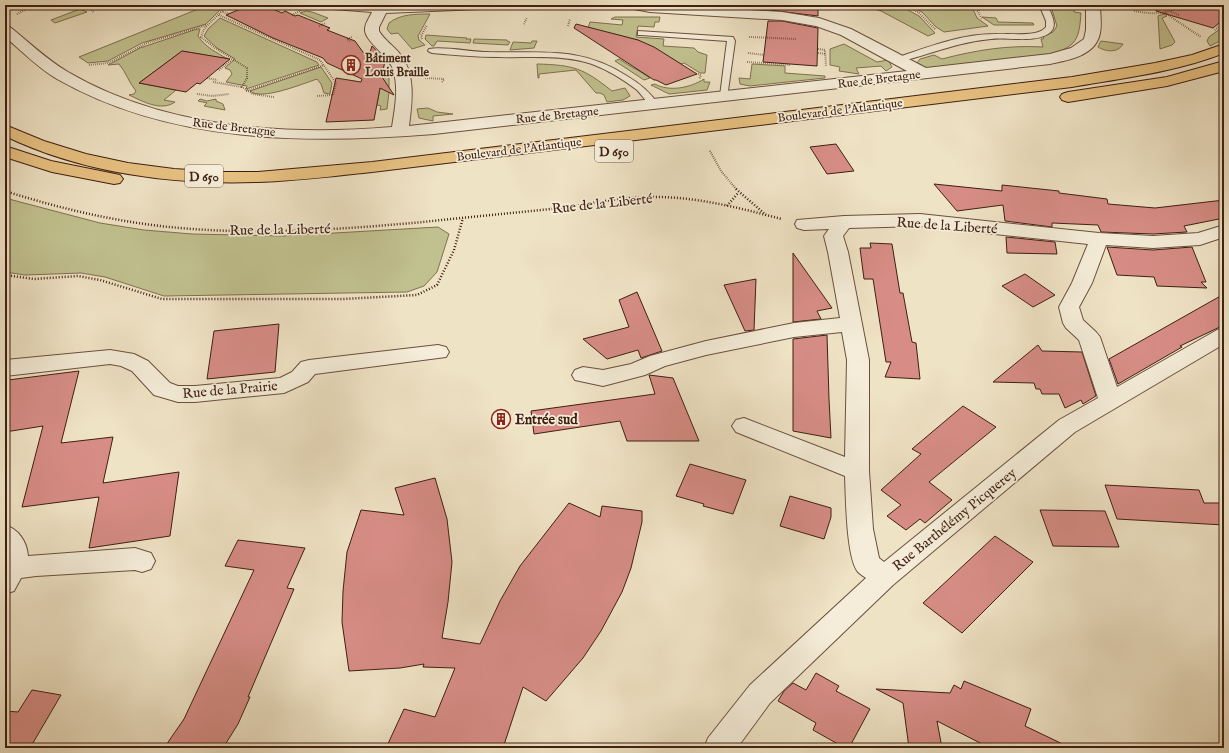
<svg xmlns="http://www.w3.org/2000/svg" width="1229" height="753" viewBox="0 0 1229 753" font-family="'IM FELL English',serif">
	<rect width="100%" height="100%" fill="#efe3c5"/>
	<filter id="stains"><feTurbulence type="fractalNoise" baseFrequency=".005" numOctaves="4"/><feColorMatrix values="0 0 0 0 .2 0 0 0 0 .09 0 0 0 0 .02 0 0 0 .5 -.17"/></filter>
	<radialGradient id="worn" r=".72"><stop offset=".6" stop-color="#630" stop-opacity="0"/><stop offset="1" stop-color="#630" stop-opacity=".3"/></radialGradient>
	<path fill="#c1c18f" stroke="#807050" d="M208,5h17l-19,19 -64,19 -34,18 -20,2 -9,-6z
		M515,5h87l-11,3 -67,-3 -1,4 -10,-3z
		M861,5h38l20,11 16,17 -7,3 -47,-25z
		M907,5h71l1,4h-6l4,9 11,8 -44,6 -8,-5 -14,-15z
		M1061,6h13v6l7,1c-2,27 -4,33 -32,42l-123,13 -9,-5 3,-4 14,-4 8,4c34,-9 66,-14 101,-12l-2,-8h2l1,-3 9,-4 4,-6 -5,-16 4,-3z
		M80,9l7,3 -32,11 -4,-3z
		M306,11l6,1 16,6 -7,4 -21,-9z
		M430,14l-12,22 1,4 6,5 -13,4 -14,-16 -7,1 -4,-5 2,-6c11,-9 27,-9 41,-9z
		M1164,14l3,2 -5,2 13,24 -3,3 -12,4 -2,-33z
		M615,17h45l-1,5h-4l-1,5 -16,-1 -2,11 28,2 -1,7 31,2 4,4 9,3 -2,18h-5l-16,-10 -3,1 -43,-24 -50,-12 2,-6 32,3 1,-5 -12,-1z
		M982,17l14,1 2,4 35,1 1,2h-40z
		M220,18l97,44 2,3 -73,24 1,-3 -21,-4 6,-8 -2,-4 -5,-2 10,-9 -18,-11 -13,-12 4,-7z
		M1224,26v13l-14,7 -3,-5 2,-4z
		M197,29h3l-2,7c7,11 19,17 30,23l-46,-8 -43,32 37,7 -12,10 11,2c-14,10 -33,-1 -46,-7l5,-1 2,-3c-7,-8 -10,-19 -17,-27l-11,1 32,-17z
		M426,35l41,3 -1,1h5l-1,4 -33,-2 -3,5h-2l-7,-7z
		M474,39l33,1v1l3,1 -2,3 -35,-2z
		M532,41h5l-3,7 -24,2 3,-8 18,1z
		M1101,41l22,3c-5,9 -17,8 -25,3z
		M844,44l33,18 11,-2 4,7 -6,4 -5,-5 -25,2 3,6 -20,-3 1,-4 -10,-2v-16z
		M619,59l16,10h1l14,9 -6,2 -29,-19z
		M537,64c37,1 46,4 75,27l13,-3 5,8 -7,4 -16,2 -3,-7 -4,-2h-4l-20,-23 -37,4v4h-1z
		M752,64l33,2v7l40,3v2l-75,8 -10,-2 -1,-6 11,1z
		M321,67l11,16 -2,11 -6,-1 -3,-9 -4,-5c-15,5 -56,22 -67,12z
		M389,75v17l-2,17 -7,1 1,-4 -4,-1 4,-22 -1,-5z
		M704,79v3h6l-3,8 -38,4 -18,-9 4,-1c14,8 35,4 49,-5z
		M200,99l7,2 9,-2v2l7,3 2,6 -21,-4 3,-3 -9,-2z
		M428,108l9,4 16,2 -20,2v5l-14,-3 -2,-9z
		M5,198l95,25 44,7 48,4 91,2 155,-9 11,7 -12,38 -13,14 -17,6 -243,4 -59,-19 -24,-4 -56,2 -20,-3z"/>
	<path fill="#d78d86" stroke="#3f1f11" d="M250,5h14l18,8 3,-2 10,5 3,-1 32,13 -3,2 28,11 13,18 4,-13 13,14 -3,17 12,18 -14,-7 -6,32 -48,2 10,-44 25,4 1,-3 -35,-16 -4,-5 -50,-20 -47,-23z
		M769,5h49v11l-49,-6z
		M1157,5h67v14l-11,9 -57,-17z
		M768,21h14l36,7 -1,38 -54,-4z
		M576,24l62,16 16,7 43,27 -31,11 -10,-5h-2l-80,-52z
		M182,51l48,8 -30,25 -3,-1 -11,9 -47,-9z
		M836,144l18,27 -27,3 -17,-27z
		M934,184l68,7v-6l57,6v2l48,6 1,5 47,4 69,-8v18l-40,8 3,6 -34,2 -52,-2 -3,-7 -46,-2v4l-47,-6 -2,-16 -46,6z
		M1006,237l49,5 2,12 -50,-1z
		M870,243l22,1 8,49h3l9,49 4,1 4,36 -35,-2 6,-15h-5l-13,-83h-9l-4,-31h11z
		M1107,247l46,3 39,-3 14,35h-5l6,6 -50,-2 -3,-9 -37,-2z
		M793,253l39,55 -15,3 4,8 -28,3z
		M1025,274l30,21 -22,12 -31,-21z
		M756,279l-2,51 -9,1 -21,-46z
		M637,292l25,59 -21,7 -3,-8 -31,9 -24,-20 46,-12 -10,-27z
		M1224,294v31l-44,21 2,1 -64,37 -9,-25z
		M279,324l-4,48 -68,7 7,-48z
		M827,335l2,64 2,39 -38,-7v-92z
		M1038,345l4,6 40,1 14,44 -13,8 -2,-4 -16,8 -6,-14h-17l-2,-5h-4l-2,-6 -41,-1z
		M79,371l-18,72 52,-6 -10,46 76,-11 -9,64 -81,12 10,-51 -77,10 21,-81 -38,6v-43l3,-9z
		M649,375l24,3 26,63h-72l-7,-20 -86,13 -3,-23 124,-17z
		M963,406l33,21 -67,55 23,18 -27,23 -5,-4 -14,11 -19,-14 14,-11 -20,-15 40,-36 -9,-5z
		M690,464l56,16 -13,34 -30,-8 1,-2 -28,-8z
		M435,478l12,41 5,43 -4,40 -6,36 38,6 20,-43 20,-35 49,-63 31,14 2,-11 40,5v11l-11,46 -9,24 -21,39 -18,27 -37,43 -23,-14 -20,61h-117l18,-39 31,8 20,-49 -32,-1 1,-3 -24,4 -51,3 -7,-49 1,-31 4,-39 14,-42 43,5 -9,-27z
		M1105,485l94,5 5,13h20v22l-107,-6z
		M790,496l41,12v9l-7,22 -44,-13z
		M1040,510l65,1 14,36 -66,-1z
		M995,536l38,26 -71,71 -39,-30z
		M238,540l67,8 -18,40 7,1 -46,108h2l-12,27 -15,24h-59l20,-29 70,-149 -29,-4z
		M816,673l23,13 -3,5 34,18 -21,39h-4l-32,-18 3,-7 -38,-22 6,-10 9,-8 13,7z
		M964,681l67,28 -6,17 46,22h-81l-53,-27 5,27h-33l-6,-45 -27,-14 74,4 4,-8 7,4z
		M32,690l29,5 -31,53h-25v-37l13,1z"/>
	<g fill="none" stroke-linecap="round" stroke-linejoin="round">
		<g stroke="#6b503e" stroke-width="2">
			<path id="service" d="M1045,5h8l-4,4c4,8 9,19 -1,25 -14,9 -41,3 -57,5 -34,3 -60,15 -92,23l-4,-2 1,-2c32,-11 65,-24 99,-24 12,-1 43,4 51,-7v-6l-5,-12z
				M638,31l95,6 2,4 -8,57 -3,1 -4,-3 7,-55 -86,-6h-3z
				M429,49c14,-3 43,3 58,3 53,2 92,-7 140,24 12,7 23,16 31,28l-4,3c-6,-2 -12,-12 -17,-17 -13,-10 -29,-20 -45,-26 -30,-10 -62,-6 -93,-7 -23,0 -45,-2 -67,-4l-4,-2z"/>
		</g>
		<g stroke="#6b503e" stroke-width="2">
			<path id="minor" d="M326,5h160l-2,3 -5,1 -93,4 -7,14v4c5,9 15,15 21,23 16,20 12,48 9,72l498,-55 -66,-36 -25,-9 -34,-6 -132,-8 -21,-4 -2,-3h43l112,7 37,6 32,11 75,39 124,-14 21,-6 13,-9 2,-9v-25h14c0,9 2,19 0,28 -4,23 -32,27 -50,31l-616,70c-127,10 -263,10 -377,-55 -19,-11 -35,-28 -52,-42v-11l5,1c19,15 37,33 58,45 96,56 216,64 324,55 3,-19 7,-39 1,-58 -5,-14 -29,-28 -28,-40 0,-6 5,-12 7,-17l-39,-3 -5,-1z
				M920,214l179,19 54,3 45,-3 26,-8v12l-24,8 -47,3 -47,-3 -14,38 -13,24 4,13 13,12 4,5 17,50 100,-57 7,-2v16l-149,88 -182,153 -123,118 -33,45h-33l4,-10 42,-53 116,-107c-3,-2 -6,-4 -8,-6 -12,-14 -12,-76 -13,-96l-109,-44 -4,-6 4,-6 8,-2 101,39 2,-97 -5,-28 -48,5 -88,18 -41,11 -20,9 -42,11 -28,-6 -3,-5 3,-5 8,-3 20,3 28,-6 19,-8 56,-15 88,-18 46,-5 -12,-66 -4,-16 5,-7 -25,1 -7,-2 -2,-4 2,-4 47,-4zM920,226l168,18 -16,39 -13,24 4,16 3,5 13,12 19,58 -39,22 -175,142 -5,-4 -6,-29 -4,-58v-111l-21,-108 -5,-16 6,-8z
				M438,345l8,2 3,5 -3,5 -131,17 -7,8 -24,11 -89,9h-17l-24,-7 -22,-24 -11,-5 -11,-2 -105,12v-16l105,-10 24,4 14,7 22,22 8,3h17l85,-8 12,-6 9,-10 8,-2z
				M5,525c13,4 22,16 23,31l107,-8 16,5 4,8 -4,8 -9,3 -7,-2 -99,6 -15,2 -7,13 -9,3z"/>
		</g>
		<g stroke="#3f1f11" stroke-width="2">
			<path id="primary" d="M1224,44v9c-48,19 -101,25 -152,34l-700,85c-38,4 -77,9 -115,10 -85,3 -175,-9 -252,-46v-11l39,16 42,13 42,9 46,6 46,3h38l114,-10 700,-85 83,-14 37,-8z
				M1224,61v10l-57,15 -99,16 -6,-2 -2,-3 2,-3 6,-2 99,-15z
				M5,146l46,15 69,14 3,4 -3,4 -6,1 -62,-12 -47,-15z"/>
		</g>
		<path stroke="#3f1f11" stroke-width="2" stroke-dasharray="0.5 1.5" stroke-linecap="butt" d="M228,5l-24,24 -3,8 14,11 32,20v10l-5,9 11,7 21,3
			M271,5l31,5
			M903,5l15,7 18,18
			M138,6l2,-1
			M86,7l17,-2
			M88,8l6,4
			M980,10h-3l5,9
			M1134,11c17,3 32,5 47,-6
			M223,12l6,2
			M1171,12l8,3
			M1165,13l36,24
			M17,14l17,-9
			M219,15l101,45 16,23 -3,12 -17,1
			M292,15l14,-7
			M524,24l3,-7
			M319,26l7,-3
			M568,26l2,-7
			M1215,30l9,-8
			M749,37l47,2
			M422,39l-1,-3 6,-11
			M350,41l-3,-2 5,-2
			M818,49l7,1 1,16
			M748,53l16,2
			M818,53l8,1
			M747,62l43,3
			M89,65l19,-2 39,-20 60,-18
			M219,70l13,-10
			M698,74l3,1 -2,4
			M207,78l10,2
			M425,78l19,1 -2,3
			M213,82l29,5
			M246,91l78,-26
			M197,94l15,2 17,-2
			M710,151l11,20 16,19"/>
		<path stroke="#3f1f11" stroke-width="2.5" stroke-dasharray="1 2" stroke-linecap="butt" d="M736,189l30,26
			M5,191c38,12 75,22 115,29 98,18 204,11 303,2 45,-5 91,-9 137,-14 30,-4 60,-11 90,-11 45,-1 89,11 132,22
			M727,206l11,-13
			M5,275l29,4 44,-3 22,4 62,19h181l74,-4 20,-10 17,-35 9,-32"/>
		<use href="#service" fill="#f5edd9" fill-rule="evenodd"/>
		<use href="#minor" fill="#f5edd9" fill-rule="evenodd"/>
		<use href="#primary" fill="#e8c282" fill-rule="evenodd"/>
	</g>
	<defs>
		<g id="building-ring" transform="scale(1)"><circle r="9.5" fill="#f5edd9" stroke="#8f2418" stroke-width="1.5"/><path d="M-4-6H4V6H1V3H-1V6H-4ZM-2.5-4.3h1.7v1.8h-1.7ZM.8-4.3h1.7v1.8H.8ZM-2.5-1h1.7V.8h-1.7ZM.8-1h1.7V.8H.8Z" fill="#8f2418"/></g>
	</defs>
	<g fill-rule="evenodd">
		<use href="#building-ring" x="351" y="65"/>
		<use href="#building-ring" x="501" y="419"/>
	</g>
	<g text-anchor="middle" stroke-width="3.5" stroke-linejoin="round" paint-order="stroke">
		<g font-size="12" font-weight="bold" fill="#3f1f11" stroke="#f5edd9" text-anchor="start">
			<text x="365" y="62">Bâtiment<tspan x="365" dy="14">Louis Braille</tspan></text>
		</g>
		<g font-size="12" fill="#3f1f11" stroke="#f5edd9">
			<text transform="translate(879 79) rotate(-7)" y="4">Rue de Bretagne</text>
			<text transform="translate(840 110) rotate(-7)" y="4">Boulevard de l'Atlantique</text>
			<text transform="translate(557 115) rotate(-6)" y="4">Rue de Bretagne</text>
			<text transform="translate(234 127) rotate(7)" y="4">Rue de Bretagne</text>
			<text transform="translate(519 149) rotate(-7)" y="4">Boulevard de l'Atlantique</text>
		</g>
		<g fill="#f5edd9" stroke="#765d4d" stroke-width="1">
			<rect x="595" y="140" width="38" height="22" rx="3"/>
			<rect x="185" y="165" width="38" height="22" rx="3"/>
		</g>
		<g font-size="13" font-weight="bold" fill="#3f1f11">
			<text x="614" y="156">D 650</text>
			<text x="204" y="181">D 650</text>
		</g>
		<g font-size="14" fill="#3f1f11" stroke="#f5edd9">
			<text transform="translate(602 203) rotate(-6)" y="5">Rue de la Liberté</text>
			<text transform="translate(947 225) rotate(4)" y="5">Rue de la Liberté</text>
			<text transform="translate(280 229) rotate(-1)" y="5">Rue de la Liberté</text>
			<text transform="translate(230 389) rotate(-5)" y="5">Rue de la Prairie</text>
			<text transform="translate(954 519) rotate(-39)" y="5">Rue Barthélémy Picquerey</text>
		</g>
		<g font-size="14" font-weight="bold" fill="#3f1f11" stroke="#f5edd9" text-anchor="start">
			<text x="515" y="424">Entrée sud</text>
		</g>
	</g>
	<rect width="1229" height="753" fill="none" stroke="#efe3c5" stroke-width="20"/>
	<rect x="6" y="6" width="1217" height="741" fill="none" stroke="#3f1f11" stroke-width="2"/>
	<rect x="10" y="10" width="1209" height="733" fill="none" stroke="#3f1f11"/>
	<rect width="100%" height="100%" filter="url(#stains)"/>
	<rect width="100%" height="100%" fill="url(#worn)"/>
</svg>
